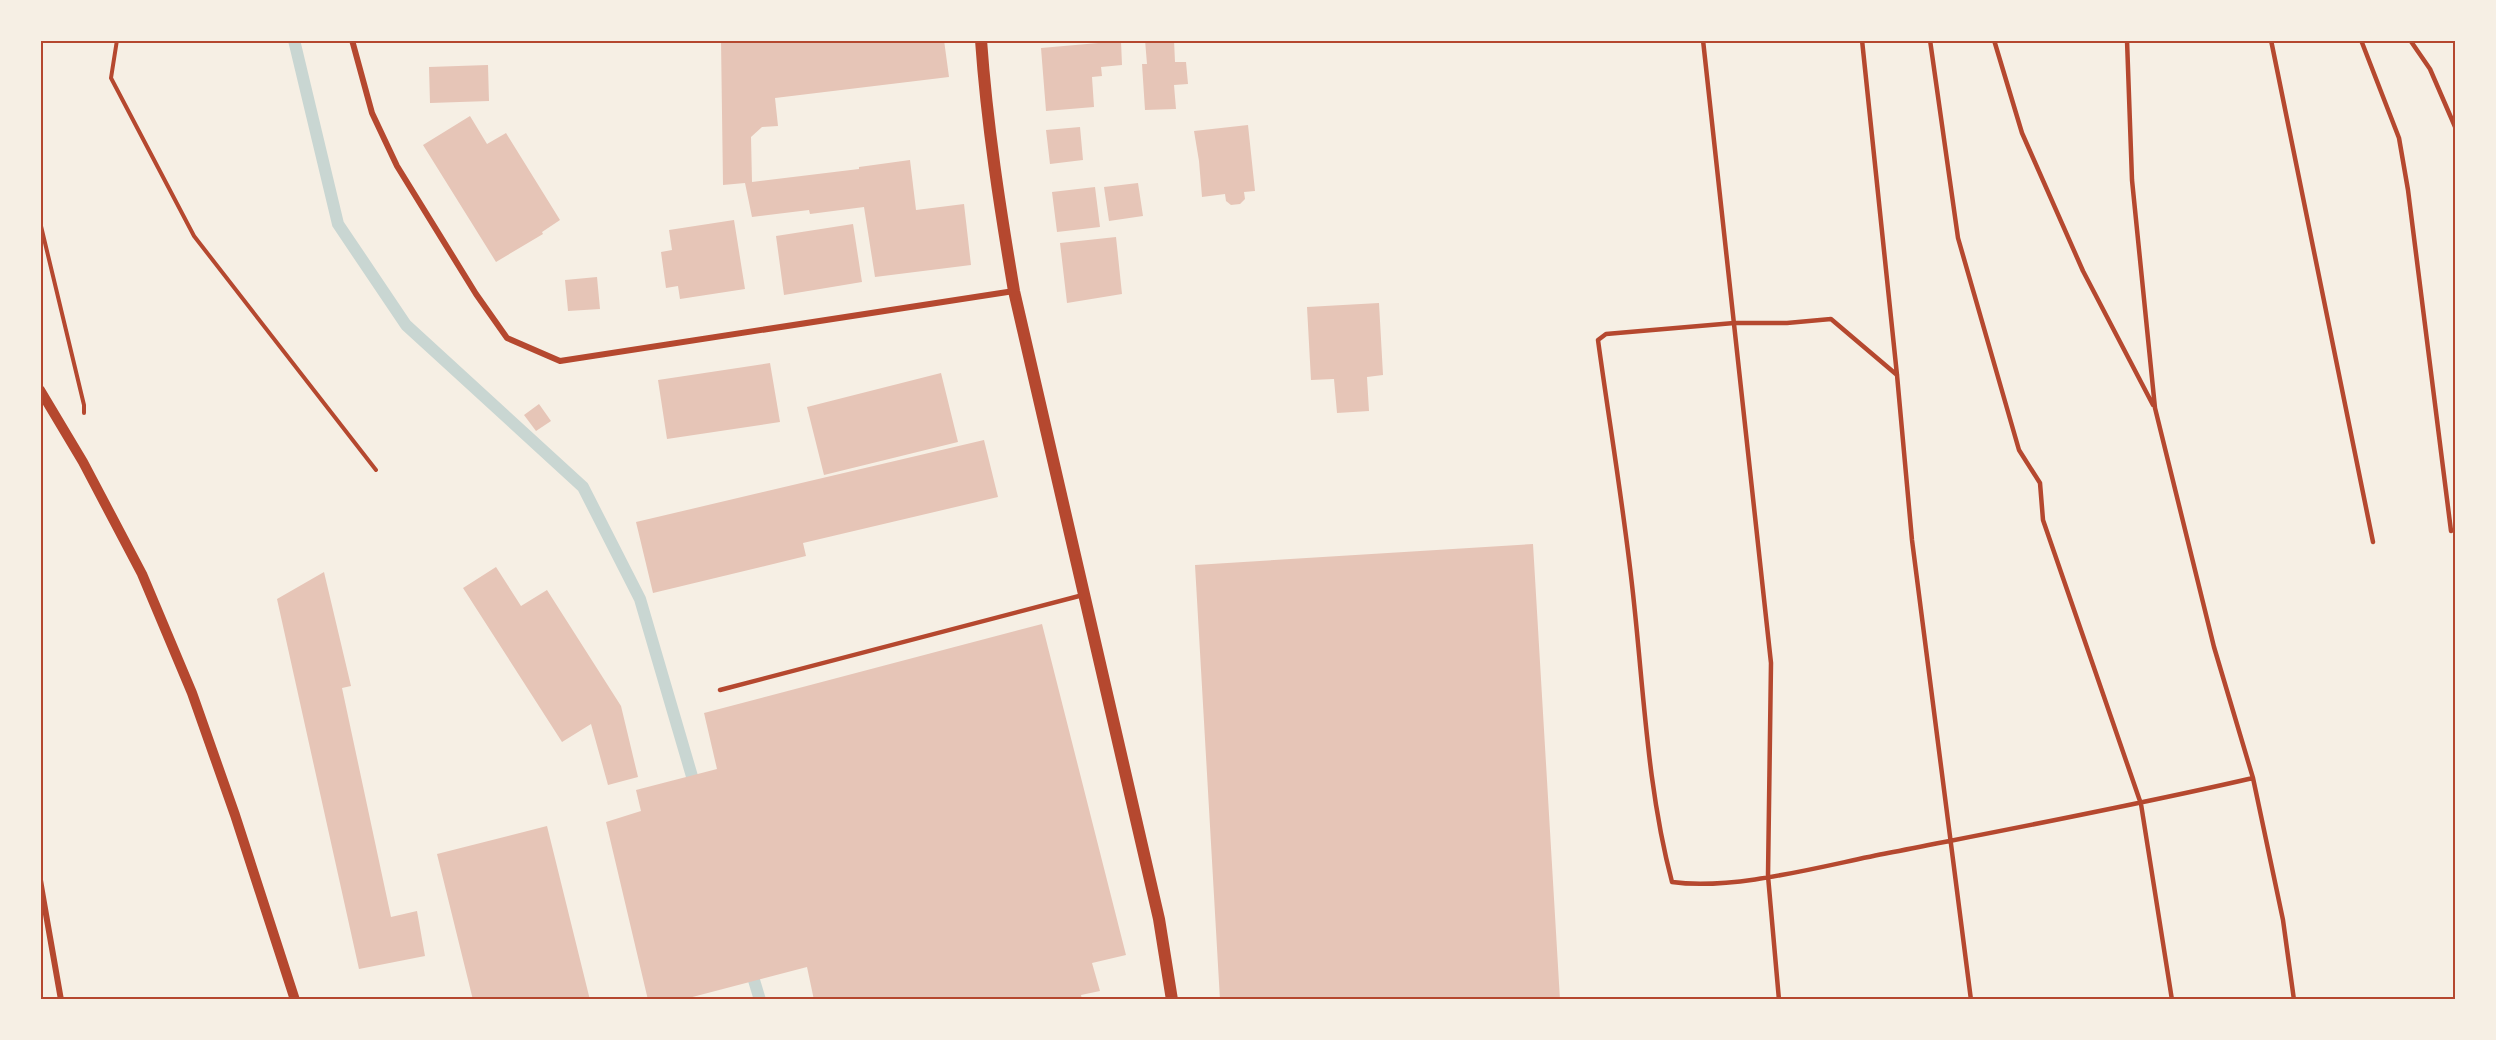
<svg xmlns="http://www.w3.org/2000/svg" width="2496" height="1040" viewBox="0 0 2496 1040" font-family="Ubuntu,sans-serif">
	<rect width="100%" height="100%" fill="#f6efe4"/>
	<g fill="none" stroke-linecap="round" stroke-linejoin="round">
		<path stroke="#c9d6d2" stroke-width="12" d="M294,40l44,184 68,101 177,162 57,112 56,191
			M750,967l10,33"/>
	</g>
	<path fill="#e6c5b7" d="M721,40h223l5,37 -174,21 3,28 -16,1 -11,10 1,45 107,-13v-2l51,-7 6,50 48,-6 7,61 -96,12 -11,-70 -54,7 -1,-4 -57,7 -7,-34 -22,2z
		M1145,40h29l1,22h11l2,22 -14,1 2,24 -31,1 -3,-46h5z
		M1121,41l1,24 -21,2 1,9 -10,1 2,30 -48,4 -5,-63z
		M488,65l1,36 -59,2 -1,-36z
		M470,116l17,28 19,-11 54,87 -18,12 1,2 -47,28 -73,-117z
		M1248,125l7,66 -11,1 1,7 -5,5 -9,1 -5,-4 -1,-7 -23,3 -3,-36 -5,-30z
		M1080,127l3,33 -33,4 -4,-34z
		M1138,183l5,33 -34,5 -5,-34z
		M1095,187l5,40 -43,5 -5,-40z
		M734,220l11,69 -65,10 -2,-13 -12,2 -5,-36 11,-2 -3,-20z
		M853,224l9,58 -78,13 -8,-59z
		M1116,237l6,57 -55,9 -7,-60z
		M597,277l3,32 -32,2 -3,-31z
		M1379,303l4,72 -16,2 2,34 -32,2 -3,-34 -23,1 -4,-73z
		M770,363l10,59 -113,17 -9,-59z
		M941,373l17,69 -134,33 -17,-68z
		M539,404l12,17 -15,10 -12,-16z
		M984,440l14,57 -195,46 3,13 -153,37 -17,-71z
		M1533,544l27,456h-340l-25,-435z
		M496,567l25,39 26,-16 74,116 17,71 -30,8 -17,-61 -29,18 -99,-154z
		M324,572l27,114 -9,2 49,229 26,-6 8,45 -66,13 -82,-370z
		M1042,624l84,331 -34,8 8,28 -19,4 1,5h-268l-7,-33 -126,33h-33l-42,-178 35,-11 -5,-21 81,-21 -13,-56z
		M547,826l43,174h-117l-36,-146z"/>
	<g fill="none" stroke-linecap="round" stroke-linejoin="round">
		<path stroke="#b5482f" stroke-width="4" d="M117,40l-6,38 83,158 182,234
			M40,222l44,183v8"/>
		<path stroke="#b5482f" stroke-width="4.5" d="M1703,40l68,623 -3,213 11,124
			M1862,40l35,335 15,165 59,460
			M1930,40l28,198 61,212 21,33 3,37 98,284 31,196
			M1994,40l28,93 61,138 70,134
			M2127,40l5,140 23,228 59,239 39,131 30,142 11,80
			M2271,40l102,502
			M2361,40l38,98 9,52 43,341
			M2410,40l20,29 26,60
			M1897,375l-66,-56 -44,4h-53l-128,11 -8,6c12,88 27,175 36,263 10,93 14,188 38,279 63,9 153,-17 216,-29 122,-24 244,-47 365,-75
			M720,690l363,-95"/>
		<path stroke="#b5482f" stroke-width="6" d="M352,40l20,73 25,53 79,128 31,44 53,23 454,-70
			M40,880l21,120"/>
		<path stroke="#b5482f" stroke-width="10" d="M40,390l43,72 59,112 50,119 43,122 60,185"/>
		<path stroke="#b5482f" stroke-width="12" d="M981,40c6,85 19,168 33,251l145,628 13,81"/>
	</g>
	<rect width="2496" height="1040" fill="none" stroke="#f6efe4" stroke-width="84"/>
	<rect x="42" y="42" width="2412" height="956" fill="none" stroke="#b5482f" stroke-width="2"/>
</svg>
